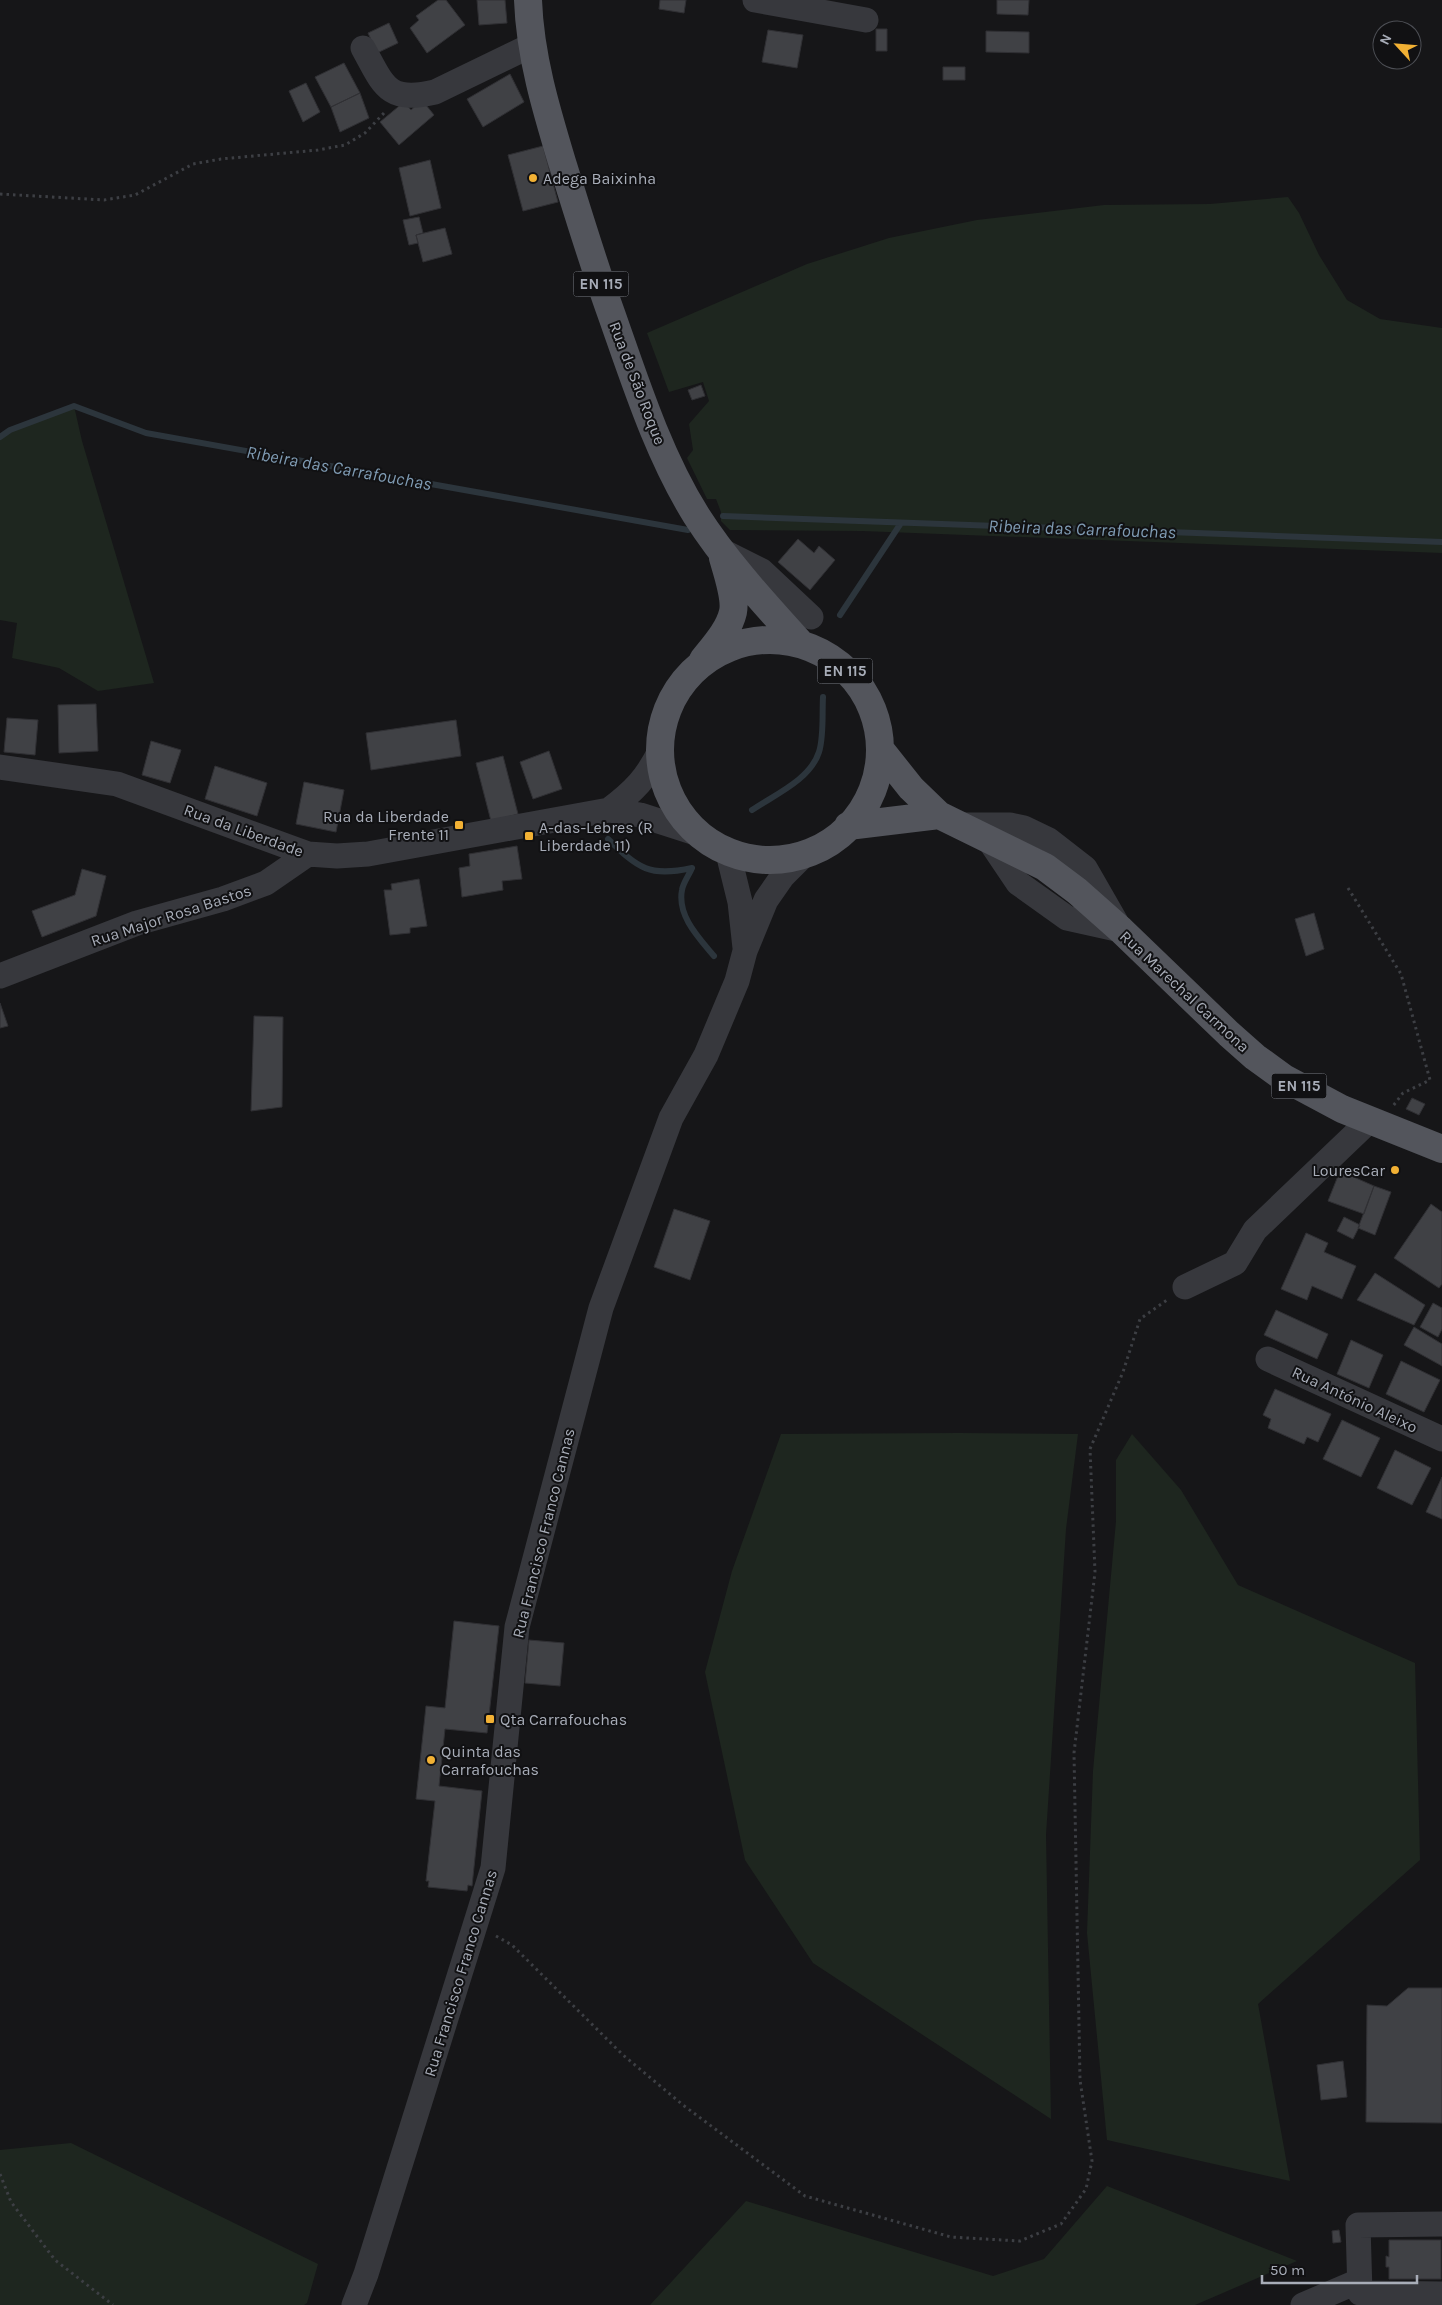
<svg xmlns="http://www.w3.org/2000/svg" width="1442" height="2305" viewBox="0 0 1442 2305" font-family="Karla,sans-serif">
	<rect width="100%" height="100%" fill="#161618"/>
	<path fill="#1e261f" d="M1288,197l11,16 20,42 28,45 33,19 62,9v225l-580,-22 -132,-1 -9,-9v-9l-5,-13h-9l-20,-41 6,-8 -4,-26 20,-23 -6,-19 -34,10 -22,-59 160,-69 82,-26 88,-18 127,-15 106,-1z
		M74,406l8,35 72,242 -56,8 -39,-23 -47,-10 5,-35 -17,-3v-183l10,-7z
		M959,1433l119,1 -12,95 -20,306 5,284 -238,-156 -68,-103 -40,-188 27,-101 49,-137z
		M1132,1434l49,56 57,95 177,78 5,197 -162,144 32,177 -183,-41 -20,-207 6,-162 23,-250v-61z
		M71,2143l247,121 -11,39 -3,2h-304v-155z
		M1107,2186l190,75 -102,44h-545l96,-104 247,75 51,-17z"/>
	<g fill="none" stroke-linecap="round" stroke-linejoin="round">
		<path stroke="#2c353c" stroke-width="6" d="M0,437l10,-7 64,-24 72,27 542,97
			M723,516l719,26
			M840,615l61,-92
			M752,810c22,-15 58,-30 67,-58 5,-16 3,-38 4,-55
			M608,839c31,30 41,38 84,29
			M692,868c-3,7 -9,15 -10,22 -5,26 17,48 32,66"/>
	</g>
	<path fill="#404145" stroke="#303034" d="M438,0h8l19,25 -38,28 -17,-25 9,-8 -3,-4z
		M477,0h28l2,23 -28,2z
		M660,0h26l-2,13 -25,-4z
		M997,0h32l-1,15 -31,-1z
		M389,23l9,20 -21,10 -9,-20z
		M876,29h11v22h-11z
		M768,30l35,5 -6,33 -35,-6z
		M986,31l43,1v21l-43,-1z
		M344,63l16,30 -29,14 -16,-30z
		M943,67h22v13h-22z
		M510,74l14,28 -41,25 -16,-28z
		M306,83l14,29 -17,10 -14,-31z
		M360,93l9,25 -29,14 -9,-25z
		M422,100l12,15 -35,30 -19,-23 24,-20 7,8z
		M543,146l15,56 -35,9 -15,-56z
		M430,160l11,48 -31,8 -11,-48z
		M419,217l4,16 -7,2 2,8 -9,2 -6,-25z
		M445,228l7,26 -29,8 -7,-27z
		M701,385l4,11 -13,4 -4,-10z
		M798,539l16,14 5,-7 16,14 -25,30 -32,-28z
		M96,704l2,47 -39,2 -1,-48z
		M7,718l31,2 -3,35 -31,-3z
		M456,720l5,36 -90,14 -5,-37z
		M151,741l30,9 -11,33 -28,-8z
		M549,751l13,38 -29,10 -13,-37z
		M503,756l15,58 -27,7 -15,-58z
		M215,766l52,17 -10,33 -52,-17z
		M304,782l40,8 -8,42 -40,-8z
		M517,846l5,33 -20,2 1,9 -41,7 -3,-29 11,-2 -1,-12z
		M82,869l24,7 -10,40 -54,21 -10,-26 43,-16z
		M419,879l8,47 -17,2v5l-20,2 -6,-45h8l-1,-6z
		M1314,913l10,36 -18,7 -11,-37z
		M0,1003l8,23 -8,2z
		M254,1016l29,1 -1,90 -31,4z
		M1412,1098l13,6 -6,11 -13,-6z
		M1340,1171l34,15 -10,28 -36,-13z
		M1374,1186l17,6 -16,43 -17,-7z
		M1431,1204l11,8v72l-3,4 -45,-30z
		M674,1209l36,12 -20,59 -36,-13z
		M1344,1217l16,8 -7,14 -16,-8z
		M1306,1233l22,10 -4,9 32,14 -14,33 -30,-13 -5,14 -26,-11z
		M1375,1273l50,32 -11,20 -57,-25z
		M1433,1303l9,5v21l-4,8 -18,-10z
		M1276,1310l52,24 -11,25 -53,-24z
		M1414,1327l28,17v22l-38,-21z
		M1351,1340l32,15 -14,33 -32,-14z
		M1401,1361l39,19 -16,32 -38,-18z
		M1275,1389l56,25 -13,28 -11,-5 -3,7 -36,-16 3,-9 -8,-4z
		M1342,1420l38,18 -19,39 -38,-18z
		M1395,1450l36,18 -19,37 -35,-17z
		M1442,1477v42l-16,-7z
		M454,1621l45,5 -12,107 -42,-4 -6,57 43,5 -10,95 -4,-1 -1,6 -39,-4 1,-6h-3l9,-80 -19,-2 10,-93 19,2z
		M529,1640l35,3 -4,43 -35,-3z
		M1408,1988h34v135l-76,-1 1,-117 20,1z
		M1343,2061l4,36 -26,3 -4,-35z
		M1339,2230l2,12 -8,1 -1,-12z
		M1389,2240h52v39h-52v-12h-3v-11l3,1z"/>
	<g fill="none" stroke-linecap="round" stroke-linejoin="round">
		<path stroke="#3d3f44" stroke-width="3" stroke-dasharray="2.5 4" stroke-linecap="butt" d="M0,194l104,6 31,-5 58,-31 28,-5 97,-9 27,-5 20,-12 20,-21
			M1348,888l53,86 29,106 -27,13 -10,13
			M496,1936l16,9 111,110 60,50 122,91 146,41 69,4 41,-17 25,-35 6,-28 -12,-81 -6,-327 21,-181 -5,-123 33,-77 17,-53 27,-19
			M0,2174l11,28 44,58 58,45"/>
		<path stroke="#37383d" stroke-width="25" d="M755,0l111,20
			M363,48c21,38 24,55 72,44l97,-47
			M722,551l40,20 49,46
			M0,767l117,17 191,70 29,2 31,-2 241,-44 31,5 56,18
			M609,810c25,-19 38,-32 52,-61
			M962,825h48l14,3 25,12 36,28 31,54
			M987,837l31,46 49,35 54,12
			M728,853l12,49 5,46
			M0,976l137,-53 86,-24 43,-16 42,-29
			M1185,1287l50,-24 20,-33 115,-110
			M1268,1359l174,80
			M1442,2224l-84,1 2,68 82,1
			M354,2305l12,-31 127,-406 24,-241 84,-319 70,-190 35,-63 31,-74 8,-30 21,-51 16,-23 21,-21
			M1303,2305l56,-24"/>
		<path stroke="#53555c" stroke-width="28" d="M528,0c2,56 18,109 34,162 16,51 31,101 49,151 24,68 47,141 85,202 30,47 68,88 105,129
			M660 750a110 110 0 1 1 220 0a110 110 0 1 1-220 0Z
			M703,660c11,-14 26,-30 30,-48 3,-14 -6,-40 -10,-54
			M880,749l31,39 28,27 106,52 32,24 44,39 108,104 26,23 29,21 58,31 100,40
			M848,826l91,-11"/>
	</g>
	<g fill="#f2b134" stroke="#111113" stroke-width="2">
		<circle cx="533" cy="178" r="5"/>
		<rect x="454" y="820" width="10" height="10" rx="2.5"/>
		<rect x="524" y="831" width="10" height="10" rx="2.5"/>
		<circle cx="1395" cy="1170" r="5"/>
		<rect x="485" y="1714" width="10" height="10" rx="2.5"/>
		<circle cx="431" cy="1760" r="5"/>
	</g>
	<g text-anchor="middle" stroke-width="4" stroke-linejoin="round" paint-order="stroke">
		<g fill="#111113" stroke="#7b7e86" stroke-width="1">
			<rect x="573.5" y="271.5" width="55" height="25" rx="4"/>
			<rect x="817.5" y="658.5" width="55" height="25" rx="4"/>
			<rect x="1271.5" y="1073.5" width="55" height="25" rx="4"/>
		</g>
		<g font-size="15" font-weight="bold" fill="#a8adb8">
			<text x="601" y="289">EN 115</text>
			<text x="845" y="676">EN 115</text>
			<text x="1299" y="1091">EN 115</text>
		</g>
		<g font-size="16" fill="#a8adb8" stroke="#111113" text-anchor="start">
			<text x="543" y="184">Adega Baixinha</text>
			<text x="449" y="822" text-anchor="end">Rua da Liberdade<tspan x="449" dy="18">Frente 11</tspan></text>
			<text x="539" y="833">A-das-Lebres (R<tspan x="539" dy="18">Liberdade 11)</tspan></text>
			<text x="1385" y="1176" text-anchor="end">LouresCar</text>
			<text x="500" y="1725">Qta Carrafouchas</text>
			<text x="441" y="1757">Quinta das<tspan x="441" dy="18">Carrafouchas</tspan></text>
		</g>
		<g font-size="16" fill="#a8adb8" stroke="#111113">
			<text transform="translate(638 383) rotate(69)" y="6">Rua de São Roque</text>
			<text transform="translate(244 830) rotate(20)" y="6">Rua da Liberdade</text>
			<text transform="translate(171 915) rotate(-18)" y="6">Rua Major Rosa Bastos</text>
			<text transform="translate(1185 991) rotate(43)" y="6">Rua Marechal Carmona</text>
			<text transform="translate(1355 1399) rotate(25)" y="6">Rua António Aleixo</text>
			<text transform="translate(543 1533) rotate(-76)" y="6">Rua Francisco Franco Cannas</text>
			<text transform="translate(460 1973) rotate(-73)" y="6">Rua Francisco Franco Cannas</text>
		</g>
		<g font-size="18" font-style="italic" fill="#7f9bb3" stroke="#111113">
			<text transform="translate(339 468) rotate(10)" y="6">Ribeira das Carrafouchas</text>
			<text transform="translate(1082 529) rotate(2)" y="6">Ribeira das Carrafouchas</text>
		</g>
	</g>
	<g transform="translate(1397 45) rotate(296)"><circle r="24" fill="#111113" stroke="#4d4f55"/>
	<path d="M0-4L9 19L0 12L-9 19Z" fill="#f2b134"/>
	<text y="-8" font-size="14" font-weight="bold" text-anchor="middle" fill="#a8adb8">N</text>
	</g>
	<path d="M1262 2275v8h155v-8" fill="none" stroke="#a8adb8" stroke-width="2.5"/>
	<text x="1270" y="2275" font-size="15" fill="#a8adb8" stroke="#111113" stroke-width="4" paint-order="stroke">50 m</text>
</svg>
